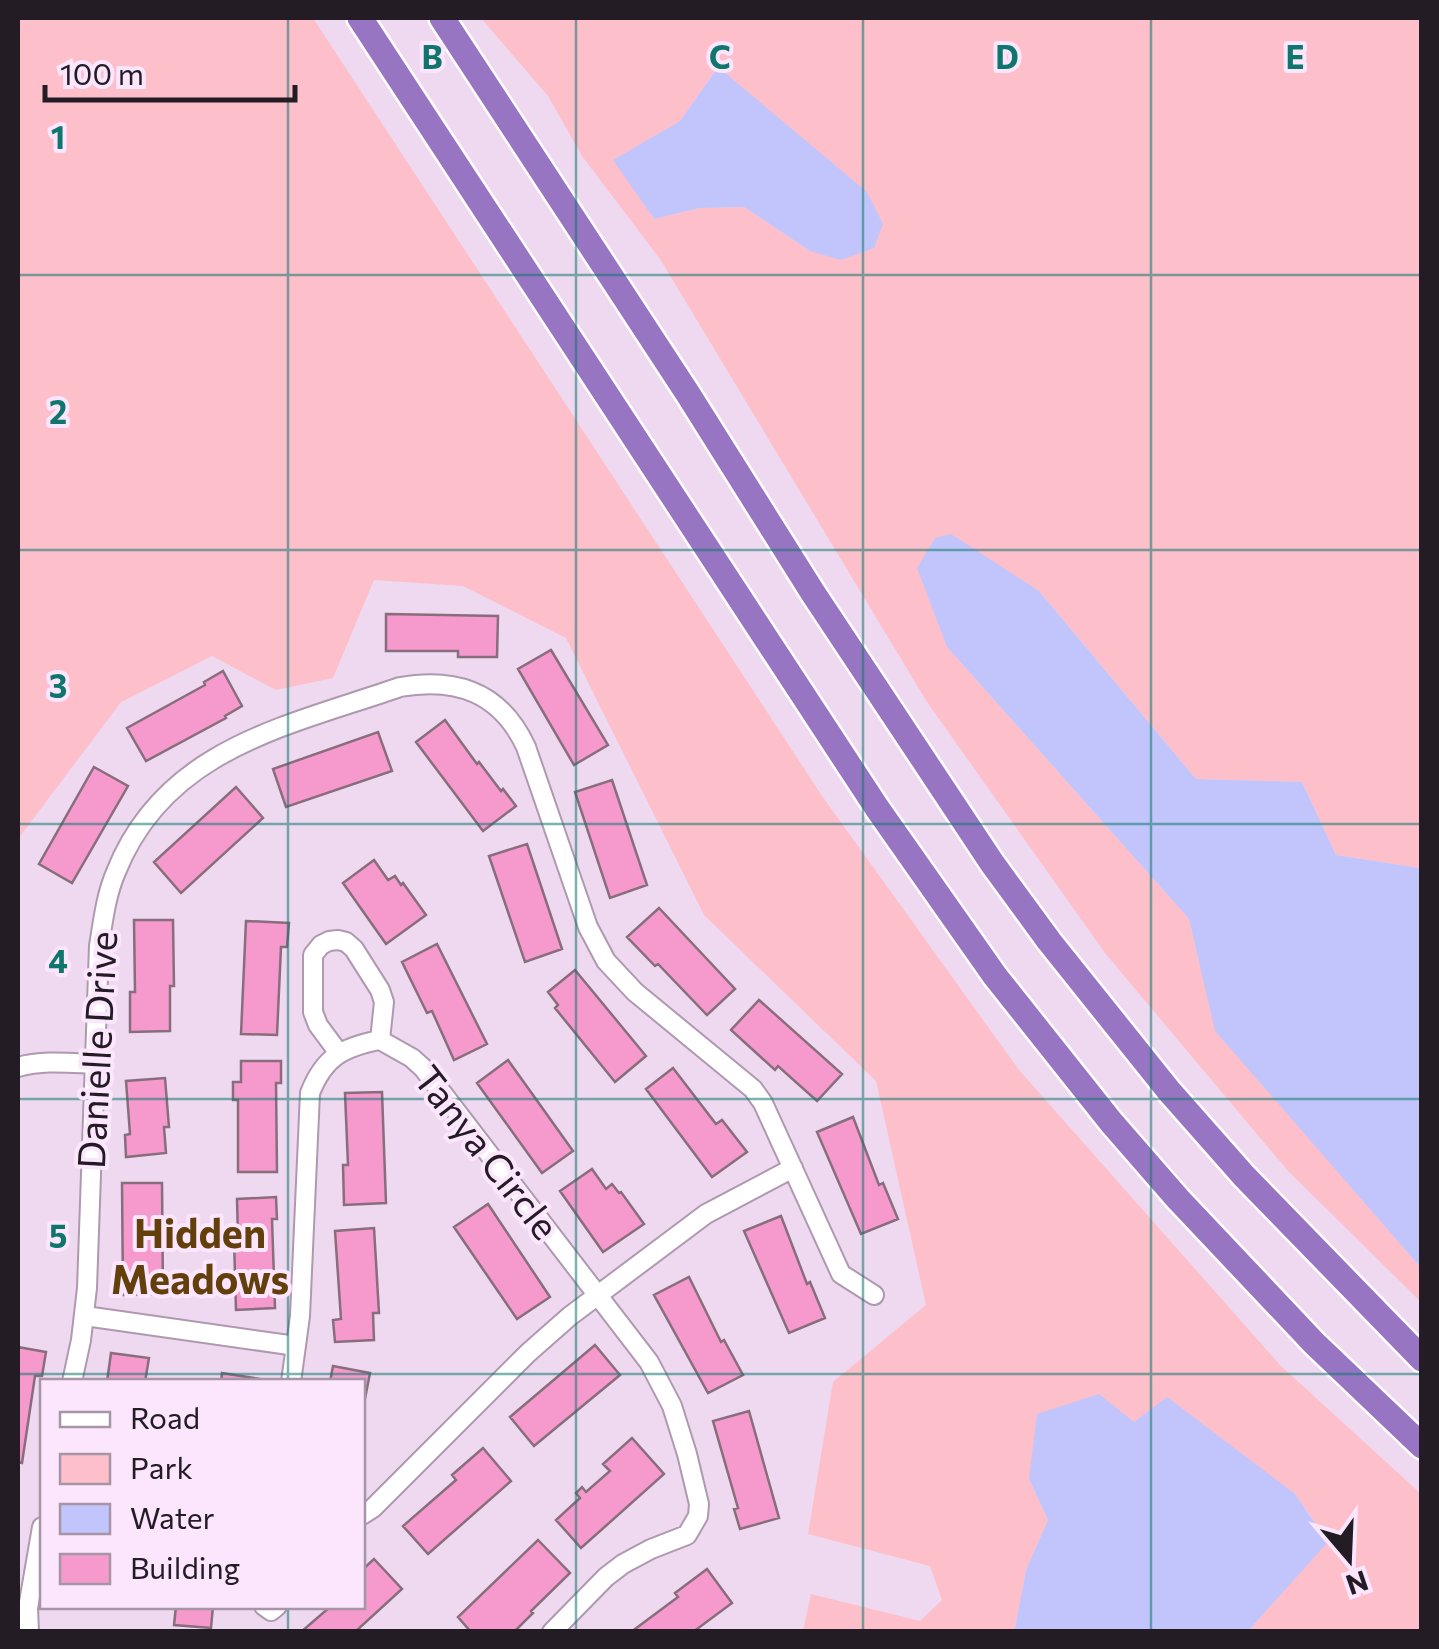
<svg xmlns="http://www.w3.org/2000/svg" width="1439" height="1649" viewBox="0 0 1439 1649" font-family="Commissioner,sans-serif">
	<rect width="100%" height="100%" fill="#efd9f0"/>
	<path fill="#fdbfca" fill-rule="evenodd" d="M18,18h295l509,778 197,274 261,295 141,129v137h-173l80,-90 -33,-47 -161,-71 -105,56 19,41 -22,50 -11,58 -3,3h-209l8,-37 109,27 22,-21 -12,-34 -122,-32 25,-152 93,-77 -50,-224 -172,-166 -138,-277 -103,-52 -89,-6 -41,98 -57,12 -64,-34 -91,46 -103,137z
		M481,18h940v858l-2,-8 -83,-13 -34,-73 -106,-3 -157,-188 -92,56 242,272 27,112 205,237v34l-133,-131 -183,-218 -178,-251 -267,-443 -78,-103 -34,-60zM717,68h1l92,183 -66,-44 -44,1 -46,11 -40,-59 66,-39z"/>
	<path fill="#c2c5fb" d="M718,67l149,125 16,32 -9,24 -33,12 -31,-9 -66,-44 -44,1 -46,11 -41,-59 67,-39z
		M951,534l88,57 157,188 106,3 34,73 83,13 3,8 -1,392 -206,-237 -26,-112 -242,-272 -30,-79 18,-30z
		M1099,1394l35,28 33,-25 128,97 33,48 -80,89h-236l3,-3 11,-58 22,-50 -19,-41 8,-65z"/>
	<path fill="#f69ace" stroke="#886d7c" stroke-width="2.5" d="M386,614l112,2 -1,41h-39v-6h-72z
		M551,650l57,95 -34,20 -56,-96z
		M223,671l19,35 -17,10 1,2 -80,43 -19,-33 78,-43 -1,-3z
		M445,720l32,44 2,-2 22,29 2,-2 13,17 -33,25 -67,-89z
		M378,732l14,39 -106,36 -13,-38z
		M94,767l34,19 -56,97 -33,-19z
		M612,780l35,105 -37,13 -35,-106z
		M236,787l27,31 -82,75 -27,-31z
		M527,844l35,105 -37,13 -36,-106z
		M374,860l14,20 7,-4 6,9 2,-2 23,32 -40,29 -43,-61z
		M659,908l76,81 -28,26 -49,-51 -3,2 -28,-29z
		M134,920h39l1,66h-4v45l-40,1v-40h5z
		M246,921l43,2 -2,24h-6l-4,88 -36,-1z
		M437,944l50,100 -33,16 -22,-49 -5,2 -25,-51z
		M575,970l71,86 -31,26 -60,-74 3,-3 -10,-13z
		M759,1000l83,74 -25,27 -39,-35 -3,4 -44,-40z
		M508,1060l65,91 -31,22 -65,-90z
		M241,1061h40v22h-5l1,89h-39v-72h-5v-18h8z
		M673,1068l43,56 6,-4 25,32 -35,25 -66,-88z
		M165,1078l4,49h-5l2,26 -40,4 -1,-22 5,-1 -4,-53z
		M382,1092l4,111 -42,2 -1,-40h5l-3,-72z
		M853,1117l26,68 4,-2 15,36 -37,15 -44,-102z
		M592,1169l14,20 6,-5 7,9 2,-1 23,32 -41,28 -43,-61z
		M122,1183h40l1,111 -40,1z
		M276,1197l1,22h-5l3,89 -39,2 -2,-71h4l-1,-40z
		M488,1204l62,93 -33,22 -63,-92z
		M781,1216l26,68 3,-2 15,36 -36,15 -45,-102z
		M374,1228l5,85h-6l1,27 -39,2 -2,-22 8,-1 -6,-88z
		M689,1277l32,65 3,-2 19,35 -35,18 -54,-98z
		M595,1345l25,30 -86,71 -24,-29z
		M18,1347l28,5 -4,24h-7l-13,87 -4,-1z
		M111,1353l38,5 -4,24h-38z
		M333,1366l37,7 -8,41v-32h-32z
		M222,1373l38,6v3h-39z
		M749,1411l30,107 -39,11 -6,-20 4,-1 -25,-87z
		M632,1438l32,36 -83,74 -25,-28 24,-22 -4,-5 6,-6 4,5 24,-21 -7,-7z
		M483,1448l28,33 -83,73 -25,-28 53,-46 -4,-5z
		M538,1540l32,33 -39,38 2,2 -19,19h-43l-13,-15z
		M374,1559l28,30 -47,43h-54l30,-26h31v-36z
		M707,1569l25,34 -39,29h-62l47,-35 -3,-4z
		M176,1606h37l-2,22 -37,-3z"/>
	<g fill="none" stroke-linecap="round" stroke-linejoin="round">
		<g stroke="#ae99af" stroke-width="22">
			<path id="minor" d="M338,1052l-20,-27 -5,-13v-57l8,-10 8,-4 9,-1 8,2 8,7 26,41 4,12 -4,38
				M18,1067c25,-7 51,-4 77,-3
				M85,1316l211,30
				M72,1382l9,-42 6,-52 12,-342c4,-25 7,-51 17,-74 49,-124 172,-146 284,-185 57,-10 101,6 126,60l62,180 18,34 29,31 118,97 10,14 78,171 33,21
				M291,1382l9,-66 10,-223c14,-36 33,-46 70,-53l32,18 11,10 226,294 23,44 15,48 12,50 -1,12 -11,19 -36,14 -28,15 -17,13 -54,55
				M362,1515l11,-7 155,-155 42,-37 136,-102 87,-46
				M264,1606l7,5 6,-5
				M29,1632l-1,-24 14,-81"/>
		</g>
		<g stroke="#fff" stroke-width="30">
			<path id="highway" d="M360,18l517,790 118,168 116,146 67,77 136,144 108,103
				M442,18l246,376 125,199 179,270 57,78 120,150 75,85 178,183"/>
		</g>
		<use href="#minor" stroke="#fff" stroke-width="18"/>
		<use href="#highway" stroke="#9875c3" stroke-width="25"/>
	</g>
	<path fill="none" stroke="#0f766e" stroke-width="2.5" stroke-opacity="0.55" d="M288,18v1364M576,18v1614M863,18v1614M1151,18v1614M18,275h1404M18,550h1404M18,824h1404M18,1099h1404M18,1374h1404M288,1606v26"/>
	<g text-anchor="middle" stroke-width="8" stroke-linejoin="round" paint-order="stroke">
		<g font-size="38" fill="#241c25" stroke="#fce6fd">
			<text transform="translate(98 1050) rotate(-87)" y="13">Danielle Drive</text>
			<text transform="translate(486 1153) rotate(52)" y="13">Tanya Circle</text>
		</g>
		<g font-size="40" font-weight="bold" fill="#633f0c" stroke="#fce6fd">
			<text x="200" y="1248">Hidden<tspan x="200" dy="46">Meadows</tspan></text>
		</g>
	</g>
	<g font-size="32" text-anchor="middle" font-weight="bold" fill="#0f766e" stroke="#fce6fd" stroke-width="8" stroke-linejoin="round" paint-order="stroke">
		<text x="432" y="69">B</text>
		<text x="720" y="69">C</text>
		<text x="1007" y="69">D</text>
		<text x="1295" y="69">E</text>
		<text x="58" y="149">1</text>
		<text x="58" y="424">2</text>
		<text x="58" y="698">3</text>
		<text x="58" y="973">4</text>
		<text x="58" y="1248">5</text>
	</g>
	<rect width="1439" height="1649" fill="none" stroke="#241c25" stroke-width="40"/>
	<rect x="40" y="1379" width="325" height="230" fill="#fce6fd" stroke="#a695a7" stroke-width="2.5"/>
	<rect x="60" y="1412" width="50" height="15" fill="#ffffff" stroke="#a695a7" stroke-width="2.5"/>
	<text x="130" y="1429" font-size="30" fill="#241c25">Road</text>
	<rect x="60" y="1454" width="50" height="30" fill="#fdbfca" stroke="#a695a7" stroke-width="2.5"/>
	<text x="130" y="1479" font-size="30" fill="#241c25">Park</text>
	<rect x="60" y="1504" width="50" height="30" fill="#c2c5fb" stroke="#a695a7" stroke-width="2.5"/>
	<text x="130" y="1529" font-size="30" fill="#241c25">Water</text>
	<rect x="60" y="1554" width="50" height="30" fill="#f69ace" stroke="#a695a7" stroke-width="2.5"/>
	<text x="130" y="1579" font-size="30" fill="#241c25">Building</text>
	<g transform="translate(1349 1559) rotate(161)" stroke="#fce6fd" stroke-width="8" paint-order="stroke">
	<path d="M0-8L18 38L0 25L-18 38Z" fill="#241c25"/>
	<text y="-15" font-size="28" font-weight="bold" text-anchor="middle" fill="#241c25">N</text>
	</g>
	<path d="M45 85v15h250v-15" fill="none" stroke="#241c25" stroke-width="5"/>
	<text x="60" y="85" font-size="30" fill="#241c25" stroke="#fce6fd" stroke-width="8" paint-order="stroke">100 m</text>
</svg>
